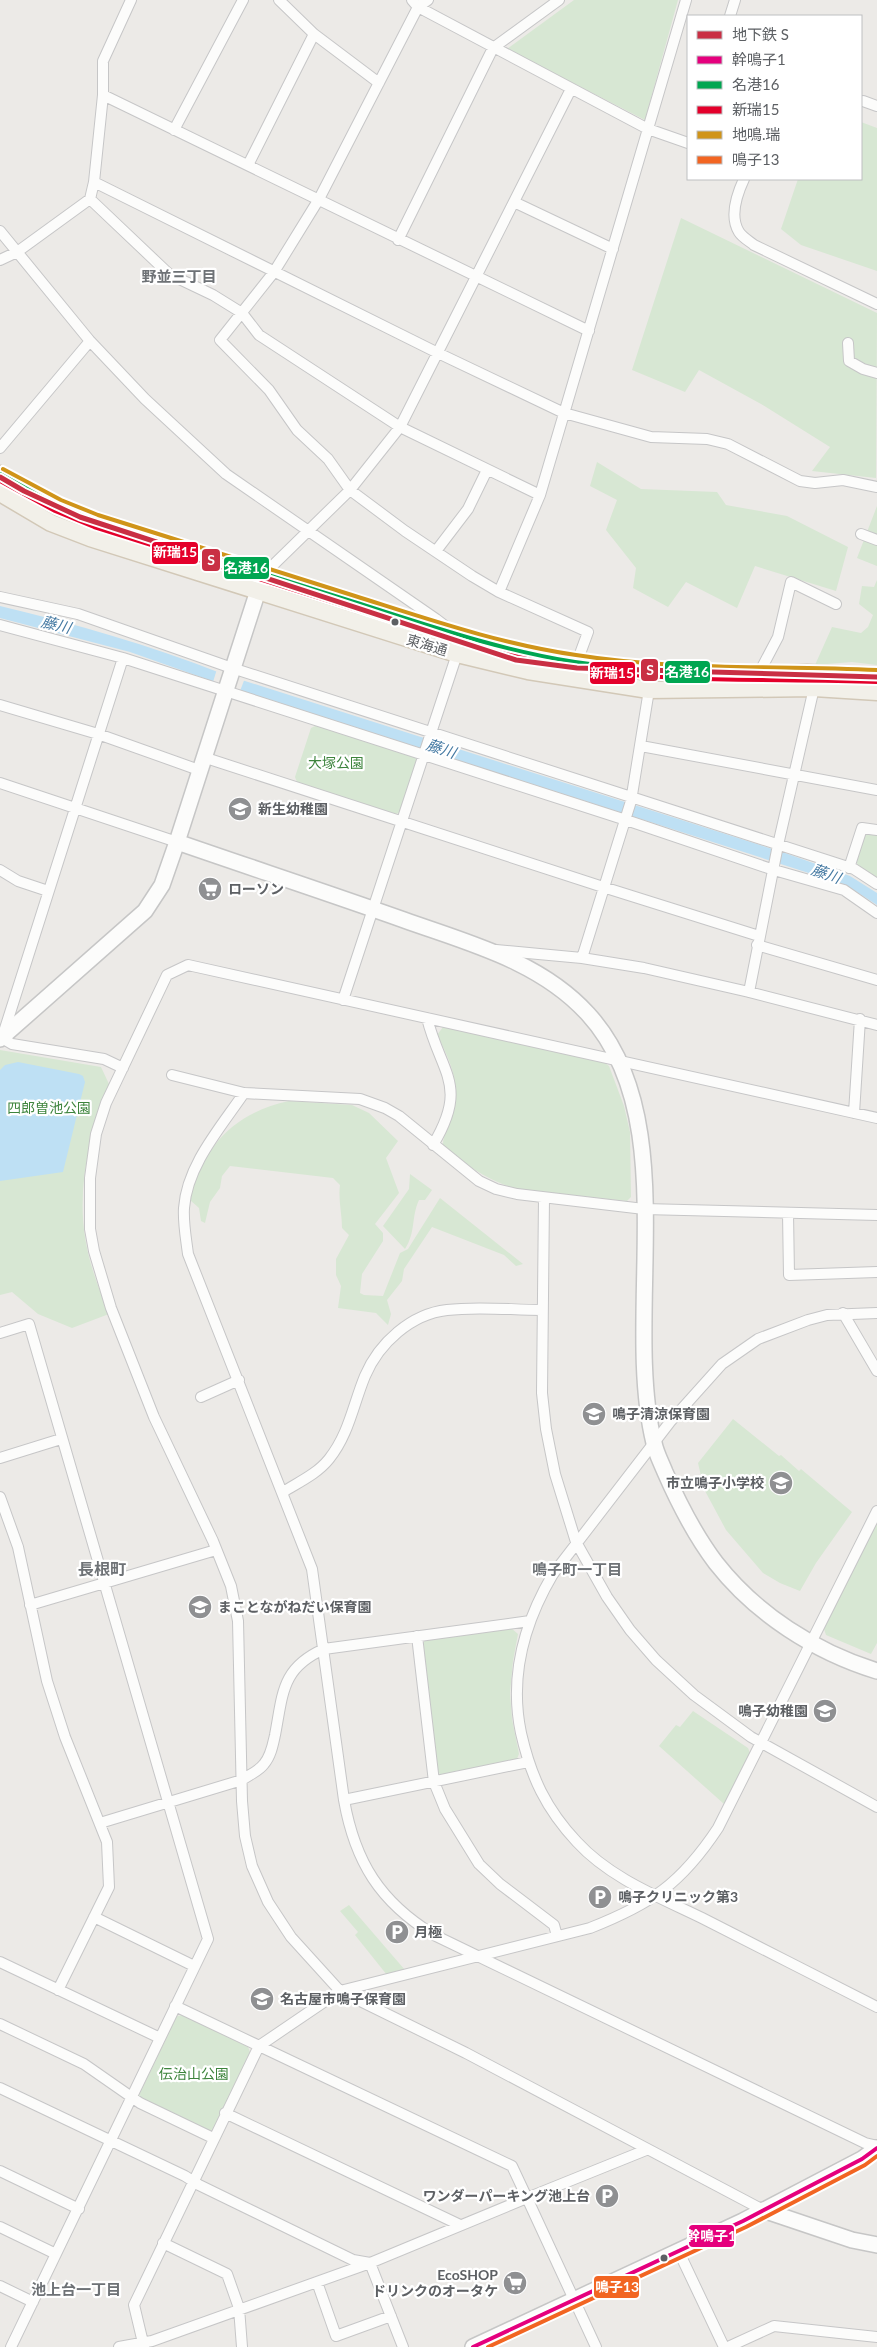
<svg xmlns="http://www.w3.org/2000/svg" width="877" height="2347" viewBox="0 0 877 2347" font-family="Lato,'Noto Sans JP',sans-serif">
	<rect width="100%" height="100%" fill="#eceae7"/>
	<path fill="#d7e7d3" d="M574,0h104l-33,120 -138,-71z
		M861,122l16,6v143l-76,-26 -20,-16 17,-50h63z
		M681,218l196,95 -1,165 -64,-7 18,-24 -69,-43 -62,-34 -14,22 -53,-22z
		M597,462l44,27 76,3 9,13 61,11 61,31 -12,44 -81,-25 -18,42 -51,-26 -18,25 -35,-19 3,-20 -30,-38 11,-30 -27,-14z
		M877,506v60l-20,-8z
		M877,580v85l-25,-3 -37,3 17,-38 29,6 7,-6 5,-12 -14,-11 3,-18 12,1z
		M317,725l98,32 2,4 -16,51 -5,2 -99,-32 -2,-5 16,-49z
		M869,833l8,1v44c-26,-17 -25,-13 -14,-42z
		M443,1027l162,36 4,3 15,40 6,26 1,65 -4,4 -111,-12c-29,-9 -50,-24 -73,-42 -1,-11 7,-23 10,-34 8,-29 -3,-53 -16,-78z
		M0,1050l101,17 8,17c-19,49 -32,101 -24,153 4,27 14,52 24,77l-37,14 -34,-14 -26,-22 -12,3z
		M289,1101l63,4 17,8 29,28 -12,17 13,35 -24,31 8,9v8l-21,33 -2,19 4,2 19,1 17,-43 8,-4 32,-51 83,66 -7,2 -12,-11 -72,-28 -28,42 -2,12 -15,19 4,14 -3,11 -12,-12 -38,-5 3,-22 -5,-11v-16l13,-24 -7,-7c0,-15 -4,-28 -2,-43l-7,-7 -103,-12 -8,10 -2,12 -10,14 -5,21 -4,-2 -2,-13 -9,-8c13,-54 44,-87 99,-99z
		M410,1174l22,16 -7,10h-6c-8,17 -3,32 -14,49l-22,-23 26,-37z
		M733,1419l46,37 2,-1 18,16 2,-2 51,43 -36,51 -16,28 -20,-8 -17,-10 -37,-43 -22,-41 -6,-26z
		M877,1522v121l-6,11 -45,-19 -2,-6z
		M511,1628l7,6 -5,27 -3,32 2,26 7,35 -3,7 -73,14 -5,-2 -16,-128 3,-5z
		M693,1711l55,37 2,5 -26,51 -65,-58 17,-21 4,2z
		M349,1905l56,65 -18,5 -32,-40 3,-3 -18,-21z
		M183,2015l65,32 2,5 -37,77 -6,3 -66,-32 -2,-5 38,-79z"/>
	<path fill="#bee0f4" d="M0,606c76,18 150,39 223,68l562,179 65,23 27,17v12l-31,-20 -634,-204 -82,-29 -130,-34z
		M18,1062l61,12 4,2 2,6 -22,90 -63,9v-111l5,-5z"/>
	<path fill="#eceae7" d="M217,669l28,9 -5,13 -27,-9z"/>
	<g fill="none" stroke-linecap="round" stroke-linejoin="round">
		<g stroke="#c6c6c7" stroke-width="12">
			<path id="street" d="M279,0l35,34 65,49
				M412,0l6,7 230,122 40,14
				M428,0l-10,7 -99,192 -45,73 -54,68 49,50 28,40 31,29 22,31 55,41 67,45 27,16 89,40 -11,30
				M730,16l5,-16
				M103,95l486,236
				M863,101l14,5
				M174,130l69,-130
				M248,165l66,-131
				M744,179c-7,15 -15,37 -5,53 3,5 10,9 15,13l123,59
				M94,182l344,171 126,60 87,24 56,2 21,5 72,37 15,2 28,-3 34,7
				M90,199l79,75 44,21 29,18 17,22 141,92 140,68
				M514,202l99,47
				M0,231l90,110 55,58 81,75 210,145 21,16v19l-114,346
				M398,240l95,-192 66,-48
				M0,260l17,-8 73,-53 4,-17 9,-87v-34l28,-61
				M848,343l1,18 14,8 14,4
				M0,448l90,-107
				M861,534l16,6
				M436,551l32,-42 19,-39
				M263,575l87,-85 50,-63 171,-338
				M499,592l41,-97 146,-495
				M0,597l78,17 154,54 622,201 23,15
				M0,625l123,33 503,162 148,50 70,20 33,23
				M758,675l20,-38 13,-55 45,22
				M0,705l98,29 101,36
				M641,746l236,44
				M203,757l400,130 156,49
				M0,783l177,59
				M849,868l13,-40 15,2
				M0,870l18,11 30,10
				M757,945l120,35
				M496,950l86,8 62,10 105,24 128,33
				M582,958l49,-157 18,-111
				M749,992l29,-147 36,-157
				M427,1018c14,56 42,67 6,127
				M123,1068l-19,-9 -92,-15 -10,-6 121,-380
				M172,1075l72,18 116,6 25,9 14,8 80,65 17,8 21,5 127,15 233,6
				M244,1093c-23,34 -57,72 -60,115 -1,15 2,30 4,46l124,315 32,231c11,62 36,102 90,135l431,208 12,3
				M854,1113l6,-94
				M544,1198l-2,195 4,36 9,45 21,68 31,55 23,33 26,30 38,35 57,42 126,70
				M788,1213l1,62 88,-3
				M843,1313l34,58
				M877,1313l-50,2 -19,5 -50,19 -36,25 -52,58 -117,152c-29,49 -44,102 -32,159 10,44 25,76 56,109 33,36 82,55 125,76 58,30 117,59 175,89
				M0,1333l29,-9 179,615 -197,408
				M201,1397l38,-17
				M0,1458l61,-19
				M283,1492c16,-10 34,-18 46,-33 20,-25 24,-54 36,-83 14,-33 46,-62 82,-66 31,-4 64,0 95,0
				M0,1497l18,50 29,134 18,56 42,105 2,45 -51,103
				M30,1605l186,-55
				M417,1636l17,146 11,27 34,55 21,20 54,41 3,11
				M344,1800l184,-38
				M100,1823l142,-43c7,-5 17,-9 22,-16 7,-8 9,-20 11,-29 8,-41 6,-67 49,-86l206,-28
				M94,1917l100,49
				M0,1962l160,76
				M175,2006l337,160 15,32 119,-48
				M0,2024l84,40 56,39 73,35
				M0,2088l185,88 14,9 154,75 17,3 33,84
				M225,2113l235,112
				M0,2171l79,38
				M763,2210l-297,-157 -126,-62 -49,-54 -23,-35 -16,-36 -7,-30 -3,-35 -4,-180 -7,-35 -18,-45 -59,-124 -43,-109 -17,-57 -4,-22v-51l6,-44 10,-31 61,-128 21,-10 689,153
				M0,2227l56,27
				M163,2243l64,31 12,34 3,39
				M678,2250l46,97
				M317,2282l19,54 55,-20
				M0,2286l33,16
				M119,2347l33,-6 218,-78 157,-65 69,149
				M144,2347l-10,-42 125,-259 81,-55 250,-63c61,-24 91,-44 128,-100l159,-317
				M728,2347l46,-21 103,11"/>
		</g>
		<g stroke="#c6c6c6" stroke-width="18">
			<path id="secondary" d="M263,575l-86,267c75,26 151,51 227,78 64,23 136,41 184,94 97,106 34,298 66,429 2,10 7,19 11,29 14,32 29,62 51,91 40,51 99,89 161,108
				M0,1039l145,-128 17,-26 15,-43
				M763,2210l89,30 25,5
				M473,2347l270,-126 119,-62 15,-11"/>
		</g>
		<g stroke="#d2c8b7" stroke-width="19">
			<path id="primary" d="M0,474l58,32 38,15 361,114 75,19 45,8 83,9 98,4 49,-2 70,3
				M0,493l51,30 39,15 367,116 71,17 121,19 165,-2 63,4"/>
		</g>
		<use href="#street" stroke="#fcfcfb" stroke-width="10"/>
		<use href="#secondary" stroke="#fcfcfb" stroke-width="15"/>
		<use href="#primary" stroke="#f2f0e9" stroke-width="16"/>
		<g stroke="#fff" stroke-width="8">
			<path id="bus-1" d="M473,2347l270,-126 119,-62 15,-11"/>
		</g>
		<g stroke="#fff" stroke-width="8">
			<path id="bus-2" d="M0,474l58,32 38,15c86,27 172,54 258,81 73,23 145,48 221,60 100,15 201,10 302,14"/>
		</g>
		<g stroke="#fff" stroke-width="8">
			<path id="bus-3" d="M0,481l55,30 39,16c85,27 170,53 254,80 75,24 149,49 226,61 101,16 202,10 303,14"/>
		</g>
		<g stroke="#fff" stroke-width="8">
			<path id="bus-4" d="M3,469l58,31 37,15c86,27 171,54 257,81 73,23 145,48 221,59 100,16 201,10 301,15"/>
		</g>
		<g stroke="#fff" stroke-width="8">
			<path id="bus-5" d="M488,2347l258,-120 119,-62 12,-9"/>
		</g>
		<use href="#bus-1" stroke="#e5007d" stroke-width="4"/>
		<use href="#bus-2" stroke="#00a651" stroke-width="4"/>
		<use href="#bus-3" stroke="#e4002b" stroke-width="4"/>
		<use href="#bus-4" stroke="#d09419" stroke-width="4"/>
		<use href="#bus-5" stroke="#f26522" stroke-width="4"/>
		<g stroke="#fff" stroke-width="9">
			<path id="metro-1" d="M0,477l24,14 56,26 436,143 61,8 300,9"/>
		</g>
		<use href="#metro-1" stroke="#c92f44" stroke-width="5"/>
	</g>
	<defs>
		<g id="school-disc" transform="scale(1.25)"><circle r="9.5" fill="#8f9092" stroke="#fff"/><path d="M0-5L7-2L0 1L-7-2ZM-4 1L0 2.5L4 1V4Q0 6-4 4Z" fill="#fff"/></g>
		<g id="supermarket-disc" transform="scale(1.25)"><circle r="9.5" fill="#8f9092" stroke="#fff"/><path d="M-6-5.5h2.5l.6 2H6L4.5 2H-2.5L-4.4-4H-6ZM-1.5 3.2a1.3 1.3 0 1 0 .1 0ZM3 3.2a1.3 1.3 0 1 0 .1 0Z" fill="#fff"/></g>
		<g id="parking-disc" transform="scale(1.25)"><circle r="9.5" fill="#8f9092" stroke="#fff"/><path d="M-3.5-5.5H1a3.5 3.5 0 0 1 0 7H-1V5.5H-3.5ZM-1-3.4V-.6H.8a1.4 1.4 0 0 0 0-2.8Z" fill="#fff"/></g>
	</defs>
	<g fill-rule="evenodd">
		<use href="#school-disc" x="240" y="809"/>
		<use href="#supermarket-disc" x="210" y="889"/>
		<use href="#school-disc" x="594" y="1414"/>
		<use href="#school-disc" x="781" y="1483"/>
		<use href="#school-disc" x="200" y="1607"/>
		<use href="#school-disc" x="825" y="1711"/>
		<use href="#parking-disc" x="600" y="1897"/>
		<use href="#parking-disc" x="397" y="1932"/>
		<use href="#school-disc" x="262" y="1999"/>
		<use href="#parking-disc" x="607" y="2196"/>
		<use href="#supermarket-disc" x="515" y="2283"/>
	</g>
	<g fill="#5d6064" stroke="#fff" stroke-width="2">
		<circle cx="395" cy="622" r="4.5"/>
		<circle cx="664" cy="2258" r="4.5"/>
	</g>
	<g text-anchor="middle" stroke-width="4.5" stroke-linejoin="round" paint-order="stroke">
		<g font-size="14" fill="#5d6064" stroke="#fff">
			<text transform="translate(427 645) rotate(17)" y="5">東海通</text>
		</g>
		<g font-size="14" fill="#3d843c" stroke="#fff">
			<text x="336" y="768">大塚公園</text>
			<text x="49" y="1113">四郎曽池公園</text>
			<text x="194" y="2079">伝治山公園</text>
		</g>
		<g font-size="14" font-weight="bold" fill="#5d6064" stroke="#fff" text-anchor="start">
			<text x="258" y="814">新生幼稚園</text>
			<text x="228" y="894">ローソン</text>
			<text x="612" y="1419">鳴子清涼保育園</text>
			<text x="764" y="1488" text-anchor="end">市立鳴子小学校</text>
			<text x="218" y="1612">まことながねだい保育園</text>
			<text x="808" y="1716" text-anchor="end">鳴子幼稚園</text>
			<text x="618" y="1902">鳴子クリニック第3</text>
			<text x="414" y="1937">月極</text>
			<text x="280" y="2004">名古屋市鳴子保育園</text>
			<text x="590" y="2201" text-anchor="end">ワンダーパーキング池上台</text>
			<text x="498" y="2280" text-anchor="end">EcoSHOP<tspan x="498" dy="16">ドリンクのオータケ</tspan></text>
		</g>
		<g font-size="15" font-weight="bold" fill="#6e7276" stroke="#fff">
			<text x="179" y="282">野並三丁目</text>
			<text x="577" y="1575">鳴子町一丁目</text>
			<text x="76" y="2295">池上台一丁目</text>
		</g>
		<g font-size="15" font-style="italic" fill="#4479a2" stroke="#fff">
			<text transform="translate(56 625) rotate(14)" y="5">藤川</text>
			<text transform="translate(441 749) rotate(18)" y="5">藤川</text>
			<text transform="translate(826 874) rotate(19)" y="5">藤川</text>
		</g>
		<g font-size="16" font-weight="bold" fill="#6e7276" stroke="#fff">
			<text x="102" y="1575">長根町</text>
		</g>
	</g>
	<g stroke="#fff" stroke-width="2">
		<rect x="151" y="541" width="48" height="24" rx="5" fill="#e4002b"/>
		<rect x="201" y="548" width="20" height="24" rx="5" fill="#c92f44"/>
		<rect x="223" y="556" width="47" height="24" rx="5" fill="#00a651"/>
		<rect x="640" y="658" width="19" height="24" rx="5" fill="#c92f44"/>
		<rect x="664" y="660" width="47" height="24" rx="5" fill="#00a651"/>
		<rect x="589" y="661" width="47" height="24" rx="5" fill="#e4002b"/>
		<rect x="688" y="2224" width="47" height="24" rx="5" fill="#e5007d"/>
		<rect x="593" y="2275" width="47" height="24" rx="5" fill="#f26522"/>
	</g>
	<g font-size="14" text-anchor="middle" font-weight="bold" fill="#fff">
		<text x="175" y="557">新瑞15</text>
		<text x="211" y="565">S</text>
		<text x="246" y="573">名港16</text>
		<text x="650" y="675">S</text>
		<text x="687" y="677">名港16</text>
		<text x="612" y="678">新瑞15</text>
		<text x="711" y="2241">幹鳴子1</text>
		<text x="617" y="2292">鳴子13</text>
	</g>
	<rect x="687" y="15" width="175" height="165" fill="#ffffff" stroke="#bebfc1"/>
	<rect x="697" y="31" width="25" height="8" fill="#c92f44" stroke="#bebfc1"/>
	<text x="732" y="40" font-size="15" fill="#5d6064">地下鉄 S</text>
	<rect x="697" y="56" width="25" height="8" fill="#e5007d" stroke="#bebfc1"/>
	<text x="732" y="65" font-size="15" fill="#5d6064">幹鳴子1</text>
	<rect x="697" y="81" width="25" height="8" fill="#00a651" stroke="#bebfc1"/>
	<text x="732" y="90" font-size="15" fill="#5d6064">名港16</text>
	<rect x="697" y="106" width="25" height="8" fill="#e4002b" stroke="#bebfc1"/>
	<text x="732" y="115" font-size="15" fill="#5d6064">新瑞15</text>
	<rect x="697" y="131" width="25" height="8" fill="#d09419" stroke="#bebfc1"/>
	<text x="732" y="140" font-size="15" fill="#5d6064">地鳴.瑞</text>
	<rect x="697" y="156" width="25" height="8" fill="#f26522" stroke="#bebfc1"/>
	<text x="732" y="165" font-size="15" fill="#5d6064">鳴子13</text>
</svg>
